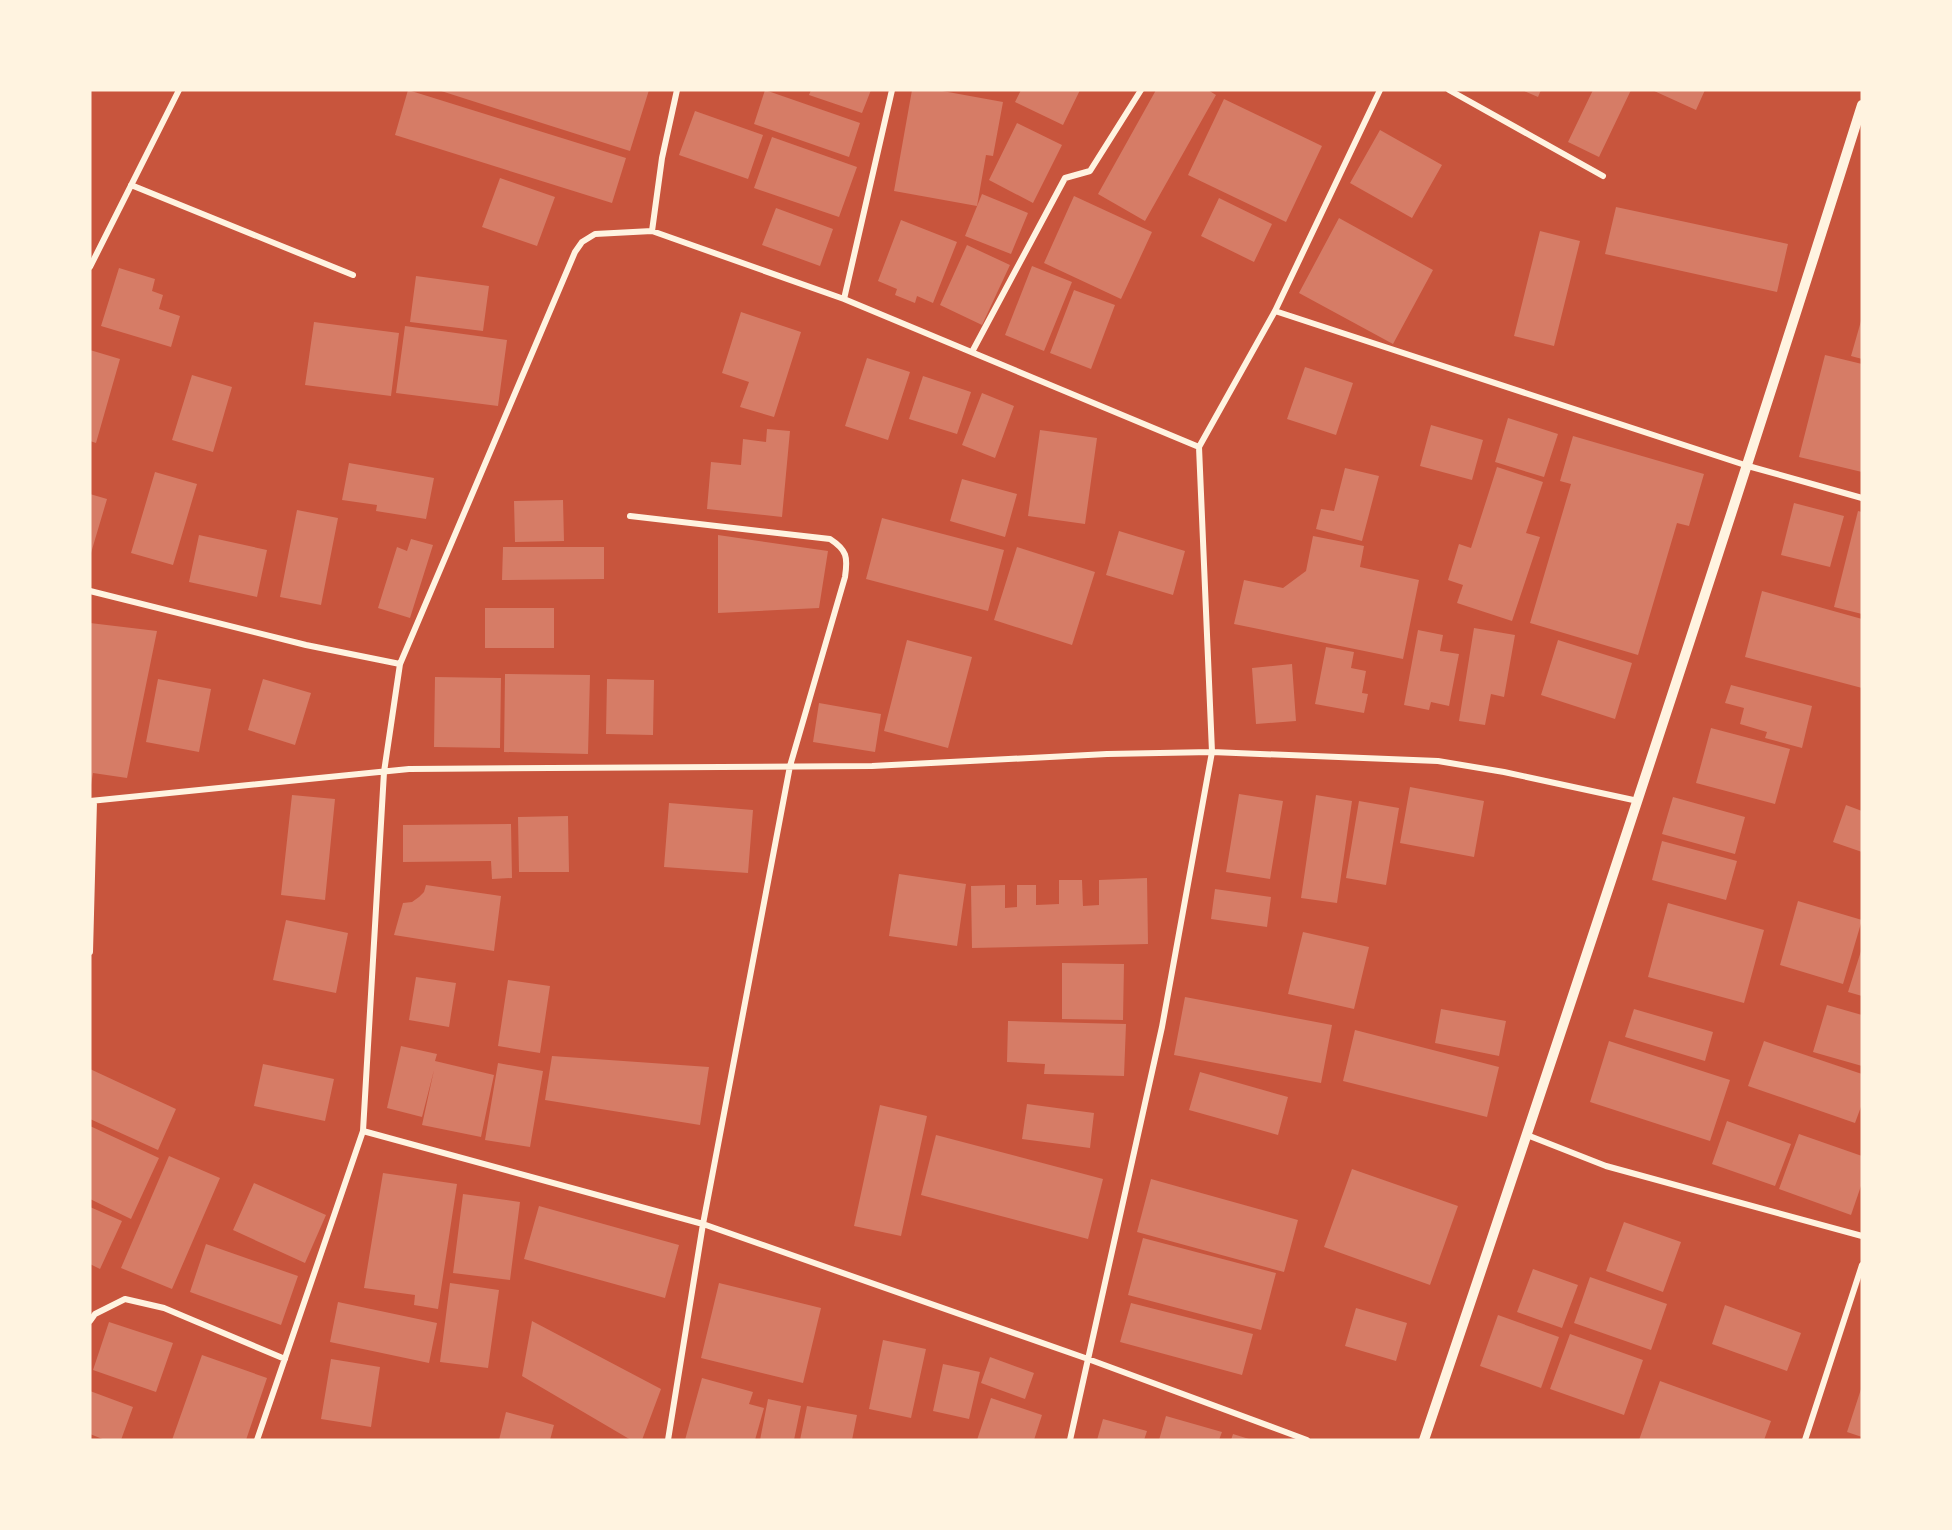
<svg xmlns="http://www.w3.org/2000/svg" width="1952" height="1530" viewBox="0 0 1952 1530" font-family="Overpass,sans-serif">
	<rect width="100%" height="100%" fill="#c8553d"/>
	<path fill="#d67c66" d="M408,90l218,68 -14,45 -217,-68z
		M438,90h211l-19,61z
		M765,90l95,33 -11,34 -95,-33z
		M811,90h60l-9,23 -53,-18z
		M912,90h25l66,12 -10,54 -7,-1 -9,51 -83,-15z
		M1021,90h59l-17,35 -48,-23z
		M1156,90h52l8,5 -71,126 -47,-27z
		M1522,90h19l-3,7z
		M1593,90h38l-32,67 -31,-15z
		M1652,90h53l-9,20z
		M1224,99l98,47 -36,76 -98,-47z
		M695,111l68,24 -15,44 -69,-24z
		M1017,123l45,22 -29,58 -44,-23z
		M1380,130l62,35 -30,53 -62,-35z
		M772,137l85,30 -18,50 -85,-29z
		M500,178l55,19 -18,49 -55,-19z
		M982,194l46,19 -17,41 -46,-18z
		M1074,196l78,36 -31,67 -77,-36z
		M1219,198l53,26 -18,38 -53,-26z
		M1616,207l172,37 -11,48 -172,-38z
		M776,208l57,21 -13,37 -58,-21z
		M1339,218l94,52 -40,74 -94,-51z
		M901,220l56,22 -24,61 -16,-7 -2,7 -20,-8 2,-6 -19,-8z
		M1540,231l40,10 -26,105 -40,-10z
		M967,245l43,20 -28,60 -42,-20z
		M1032,266l40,16 -28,69 -39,-16z
		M119,268l36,11 -3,12 11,4 -4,14 21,7 -9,31 -70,-21z
		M416,276l73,10 -6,45 -73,-9z
		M1074,290l41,15 -24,64 -41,-16z
		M741,312l60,20 -27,85 -34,-10 9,-25 -27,-9z
		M1861,321h1v38l-11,-3z
		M314,322l85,11 -8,63 -86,-11z
		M405,326l102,14 -9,66 -102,-13z
		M90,350l30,9 -24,84 -6,-2z
		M1825,355l37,9v108l-63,-15z
		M867,358l43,14 -22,68 -43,-14z
		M1305,367l48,16 -17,52 -49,-16z
		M192,375l40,12 -19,65 -41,-12z
		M923,376l48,16 -14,42 -48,-15z
		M982,393l32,13 -19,52 -33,-13z
		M1508,418l50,16 -14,43 -49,-15z
		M1431,425l52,15 -11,40 -52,-14z
		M767,429l23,2 -8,86 -75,-8 4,-47 30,3 2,-26 23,3z
		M1040,430l57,8 -12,86 -57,-8z
		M1573,436l131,38 -15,52 -12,-3 -39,132 -108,-32 41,-139 -11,-3z
		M349,463l85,15 -8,41 -50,-8 1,-6 -35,-5z
		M1497,467l46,15 -17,51 14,4 -28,84 -55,-18 6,-18 -15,-5 11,-36 12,4z
		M1345,468l34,8 -17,65 -46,-12 5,-20 13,2z
		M155,472l42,12 -24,81 -42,-12z
		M962,479l55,15 -12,43 -55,-16z
		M90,494l17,5 -16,54h-1z
		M563,500l1,41 -49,1 -1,-41z
		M1794,503l50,13 -14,51 -49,-12z
		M297,510l41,8 -17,87 -41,-8z
		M1858,511l4,1v102l-28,-7z
		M882,518l122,32 -16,61 -122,-32z
		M1119,531l66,20 -12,44 -67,-20z
		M199,535l68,15 -10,47 -68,-15z
		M718,535l110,16 -9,57 -101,5z
		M1313,536l51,10 -4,21 59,13 -16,79 -169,-35 10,-44 39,8 23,-17z
		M411,539l22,6 -23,73 -32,-10 19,-61 10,4z
		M503,547h101v32l-102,1z
		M1017,547l78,25 -23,73 -78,-25z
		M1762,591l100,28v69l-117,-31z
		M485,608h69v40h-69z
		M90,623l67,8 -30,147 -34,-5 -2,12z
		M1474,628l41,7 -11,62 -13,-3 -6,31 -26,-4z
		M1418,630l25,5 -3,16 19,3 -10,52 -18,-4 -2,8 -25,-5z
		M907,640l65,17 -24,91 -64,-17z
		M1558,640l74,23 -17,56 -74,-24z
		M1326,647l28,5 -3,16 15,3 -4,22 6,1 -4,19 -49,-9z
		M1292,664l4,57 -40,3 -4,-56z
		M505,674l85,1 -2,79 -84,-2z
		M435,677l66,1 -1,70 -66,-1z
		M158,679l53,10 -12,63 -53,-10z
		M263,679l48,14 -16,52 -47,-15z
		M607,679l47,1 -1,55 -47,-1z
		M1731,685l81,21 -10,42 -37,-10 2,-6 -27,-8 4,-16 -19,-5z
		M819,703l62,11 -6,38 -62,-10z
		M1711,728l79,21 -15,55 -79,-21z
		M1410,787l74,14 -10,56 -74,-14z
		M1239,794l44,7 -13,78 -44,-7z
		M292,795l43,4 -10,101 -44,-5z
		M1316,795l36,6 -15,102 -36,-5z
		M1673,797l72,20 -10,37 -73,-20z
		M1359,801l40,7 -13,77 -40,-7z
		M669,803l84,7 -5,63 -84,-6z
		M1846,805l16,6v41l-29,-10z
		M568,816l1,56h-50l-1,-55z
		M511,824l1,54 -20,1 -1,-18 -88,1v-37z
		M1662,841l75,20 -11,39 -74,-20z
		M899,874l67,10 -9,62 -68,-10z
		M1147,878l1,66 -176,4 -1,-62 34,-1v23l12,-1v-22h19v20l23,-1v-24h23l1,26 16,-1v-25z
		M426,885l75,11 -7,55 -100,-16 9,-32 9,-1 7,-5 5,-5z
		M1215,889l56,8 -4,30 -56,-8z
		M1798,901l64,19 -19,64 -63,-19z
		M1668,903l96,27 -20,73 -96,-26z
		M286,920l62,13 -12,60 -63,-13z
		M1303,932l66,15 -15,62 -66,-15z
		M1862,948v48l-14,-4z
		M1062,963l62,1 -1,56 -61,-1z
		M416,977l40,6 -7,44 -40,-7z
		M508,980l42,6 -10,67 -42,-7z
		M1185,997l147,28 -11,58 -147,-28z
		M1827,1005l35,10v51l-49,-14z
		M1441,1009l65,12 -7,35 -64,-13z
		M1634,1009l79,23 -8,29 -80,-24z
		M1008,1021l118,3 -2,52 -80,-2 1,-10 -38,-2z
		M1355,1030l144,37 -12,50 -144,-36z
		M1609,1041l121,39 -20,61 -120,-39z
		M1764,1041l98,33v30l-7,19 -107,-37z
		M401,1046l36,8 -2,7 59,14 -13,62 -59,-12 12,-55 -12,47 -35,-9z
		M552,1056l157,11 -9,58 -155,-25z
		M498,1063l45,8 -13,76 -45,-7z
		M263,1064l71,15 -9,42 -71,-15z
		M90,1069l86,40 -18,41 -68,-31z
		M1200,1072l88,25 -10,38 -89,-25z
		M1027,1104l67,9 -4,35 -68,-9z
		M880,1105l47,11 -26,120 -47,-10z
		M1727,1121l64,23 -16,42 -63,-22z
		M90,1126l69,32 -28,61 -41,-20z
		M1799,1134l63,22v27l-11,32 -72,-26z
		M936,1135l167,44 -15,60 -167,-44z
		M169,1156l51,22 -48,111 -51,-21z
		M1352,1169l106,37 -28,79 -106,-38z
		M383,1173l74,11 -19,125 -24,-4 1,-10 -51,-7z
		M1151,1179l147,41 -14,52 -147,-40z
		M254,1183l72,32 -21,48 -72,-33z
		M463,1194l57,8 -10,78 -57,-7z
		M539,1206l140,39 -14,53 -141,-39z
		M90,1207l32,14 -22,48 -10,-5z
		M1624,1222l57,20 -18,50 -57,-21z
		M1143,1238l133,35 -15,57 -133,-35z
		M206,1244l92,32 -17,49 -91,-33z
		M1533,1269l45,16 -16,43 -45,-16z
		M1590,1277l77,27 -16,46 -77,-27z
		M450,1283l49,7 -11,78 -48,-6z
		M719,1283l102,25 -18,75 -102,-25z
		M338,1302l99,21 -8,40 -99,-21z
		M1131,1303l122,31 -11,41 -122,-33z
		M1725,1305l76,28 -14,38 -75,-27z
		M1356,1308l51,15 -11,38 -51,-15z
		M1498,1315l61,22 -18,51 -61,-22z
		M532,1321l129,68 -19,51h-11l-109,-64z
		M109,1322l64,21 -17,49 -63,-22z
		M1570,1334l73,26 -19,55 -74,-26z
		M883,1340l43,9 -15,69 -42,-9z
		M202,1355l65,23 -21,62h-74z
		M990,1357l44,16 -9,26 -44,-16z
		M331,1359l49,8 -9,60 -50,-8z
		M943,1364l37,8 -11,47 -36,-8z
		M702,1378l51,14 -4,12 15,4 -9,32h-70z
		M1660,1381l111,40 -7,19h-125z
		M1862,1386v51l-15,-5z
		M90,1391l43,16 -12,33h-16l-15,-6z
		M991,1398l51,17 -8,25h-57z
		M768,1399l33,7 -7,34h-34z
		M807,1406l50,9 -5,25h-52z
		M506,1412l48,13 -4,15h-51z
		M1166,1416l56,16 -3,8h-60z
		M1103,1419l44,12 -3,9h-47z
		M1233,1434l16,5v1h-18z"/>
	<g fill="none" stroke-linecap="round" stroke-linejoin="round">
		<path stroke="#fff3e0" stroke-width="6" d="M1449,90l154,86
			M131,185l222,90
			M652,231l10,-73 15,-68
			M90,267l89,-177
			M844,299l48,-209
			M1275,311l473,155 114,32
			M972,352l93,-174 25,-7 51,-81
			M630,516l200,23c17,11 18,18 15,38l-55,189 -87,458 -35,216
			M90,591l216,54 94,19
			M90,801l319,-32 463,-3 235,-12 105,-2 226,9 66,11 134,29
			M90,952l4,-151
			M363,1131l340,93 385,135 219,81
			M1527,1135l79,31 256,70
			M90,1321l5,-7 30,-15 39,9 121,51
			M257,1440l106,-309 21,-359 16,-108 175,-412 7,-10 13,-8 57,-3 192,68 355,148
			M1070,1440l92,-413 50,-275 -13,-305 76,-136 105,-221
			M1805,1440l57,-175"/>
		<path stroke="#fff3e0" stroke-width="10" d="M1424,1440c150,-444 297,-888 438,-1335"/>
	</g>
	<rect width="1952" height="1530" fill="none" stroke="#fff3e0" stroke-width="183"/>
</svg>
